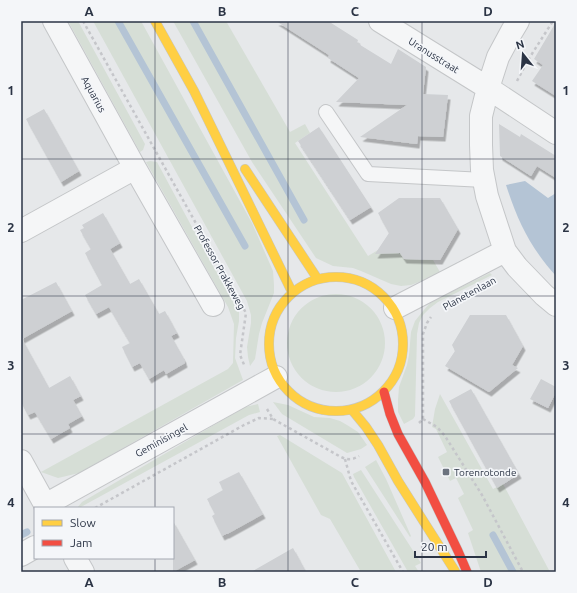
<svg xmlns="http://www.w3.org/2000/svg" width="577" height="593" viewBox="0 0 577 593" font-family="Ubuntu,sans-serif">
	<defs>
		<filter id="shadow"><feDropShadow dx="2.5" dy="4.5" stdDeviation="0" flood-color="#0004"/></filter>
	</defs>
	<rect width="100%" height="100%" fill="#e6e8ea"/>
	<path fill="#d6ded6" d="M68,21h10l67,123 -2,6 -3,2z
		M93,21h48l111,202 21,48 1,14v8l-12,30 -3,11 -4,25 -5,7 -2,-9 -1,-10 4,-24v-8l-4,-14z
		M173,21h53l64,111 15,-8 5,9 -15,10 73,113 15,-9 15,2 6,10 29,1 7,12 -21,10 -8,3 -10,1 -10,-2 -30,-13 -8,-3 -20,-2 -17,-8 -64,-96z
		M150,161l7,1 57,106 21,33 4,9v11l-3,17 -1,20 8,22 -164,93 -21,5 -17,-6 187,-103 5,-6 1,-39 -6,-17 -82,-145z
		M490,273l2,2 -54,27 -8,6 -7,7 -4,8 -2,11 -2,82 -2,3 -9,5 -6,-12v-12l1,-13 8,-22 2,-10 2,-23 4,-11 8,-10 7,-8 13,-7z
		M287 343a49 49 0 1 1 98 0a49 49 0 1 1-98 0Z
		M440,394l53,95 10,-5 47,88h-69l-13,-39 5,-3 -15,-32 6,-4 -8,-16 -6,3 -12,-24 9,-5 -11,-23 -4,-2 3,-18z
		M273,402l15,3 26,12 16,1 10,3 7,4 11,7 9,13 -6,4 -14,4 -65,-39z
		M258,404l2,8 -11,3 -170,93h-2l5,-6 163,-95z
		M280,435l62,38 54,99h-35l-31,-53 -9,-4 -44,-79z
		M376,460l10,19 25,57 -1,1 -45,-70z
		M361,470l60,93 -6,3 4,6h-11l-54,-95 -1,-3z"/>
	<path fill="#b4c4d5" d="M525,181l23,17 8,-5v83c-26,-29 -38,-54 -50,-91z"/>
	<g fill="none" stroke-linecap="round" stroke-linejoin="round">
		<path stroke="#b4c4d5" stroke-width="7" d="M118,21l127,225
			M193,21l111,199
			M21,535l6,-3
			M493,535l20,37"/>
	</g>
	<path fill="#ced0d3" filter="url(#shadow)" d="M276,21h52l30,19 -1,3 34,21 7,-15 28,18 -3,27 25,1 -5,42 -25,-1 -1,8 -57,-7 47,-32 -71,-3 23,-24 -31,-20 1,-3z
		M556,22v74l-24,-15 11,-16 -9,-6z
		M44,109l35,62 -18,11 -35,-63z
		M499,124l21,13 1,-3 35,22v22l-19,-12 -6,10 -31,-20z
		M319,127l52,80 -21,13 -52,-79z
		M399,198h41l18,31 -18,31 -36,-1 -4,-6 -25,1 14,-21 -11,-20z
		M103,213l17,30 -10,6 20,35 9,-5 20,35 6,-3 12,22 -6,3 13,23v1l1,3 -19,11 -2,-4 -15,9 -9,-16 -8,4 -10,-20 8,-4 -21,-36 -13,7 -11,-19 17,-10 -17,-32 6,-4 -11,-19 4,-2 -2,-3z
		M56,282l16,29 -50,28 27,49 21,-12 11,20 -8,4 9,16 -14,8 2,4 -19,11 -16,-27 -7,3 -7,-13v-102z
		M470,315h36l17,31 -11,19 6,3 -29,24 -44,-26 10,-15 -3,-6z
		M541,379l15,8v5l-8,16 -18,-9z
		M471,389l48,85 -22,14 -48,-87z
		M239,472l24,42 -36,20h-1l-4,2 -10,-20 3,-2 -8,-15 16,-9 -4,-8z
		M173,521l22,39 -22,12z
		M293,548l13,24h-55z"/>
	<g fill="none" stroke-linecap="round" stroke-linejoin="round">
		<g stroke="#c4c6c8" stroke-width="16">
			<path id="lane" d="M326,112l42,62 116,6"/>
		</g>
		<g stroke="#c4c6c8" stroke-width="24">
			<path id="street" d="M54,21l81,147 78,137
				M380,21l108,67 68,45
				M518,21l-6,10 -14,26 -10,31 -7,28v29l1,25 5,26 18,55 12,16 27,28 12,10
				M21,231l114,-63
				M395,308l110,-57
				M21,461l26,47
				M45,505l231,-128
				M21,555l14,-8
				M75,558l8,14"/>
		</g>
		<g stroke="#c4c6c8" stroke-width="10">
			<path id="slow" d="M155,21l39,70 98,201
				M245,169l72,109
				M269 344a67 67 0 1 1 134 0a67 67 0 1 1-134 0Z
				M352,410l14,17 12,18 20,36 57,90"/>
		</g>
		<g stroke="#c4c6c8" stroke-width="10">
			<path id="jam" d="M384,392l6,22 8,20 27,48 33,69 9,21"/>
		</g>
		<path stroke="#c5c6ca" stroke-width="2.5" stroke-dasharray="3 3" stroke-linecap="butt" d="M83,21l163,292 -6,42 5,12
			M517,81l11,-21 25,-39
			M267,409l6,10 68,38c6,3 12,3 18,-1
			M423,419l14,8 8,9 37,59 41,77
			M419,423l4,-4v-85l4,-11 4,-6
			M345,459l6,22 52,91
			M95,508l149,-83 15,-7 14,1"/>
		<use href="#lane" stroke="#f5f6f7" stroke-width="14"/>
		<use href="#street" stroke="#f5f6f7" stroke-width="22"/>
		<use href="#slow" stroke="#ffcf43" stroke-width="9"/>
		<use href="#jam" stroke="#f24e42" stroke-width="9"/>
	</g>
	<path fill="none" stroke="#2b3445" stroke-width="1" stroke-opacity="0.55" d="M155,21v487M288,21v551M422,21v551M21,159h535M21,296h535M21,434h535M155,558v14"/>
	<rect fill="#6c737f" stroke="#f4f6f9" stroke-width="1.5" x="442" y="468" width="8" height="8" rx="2"/>
	<g text-anchor="middle" stroke-width="3.5" stroke-linejoin="round" paint-order="stroke">
		<g font-size="10" fill="#2b3445" stroke="#f4f6f9">
			<text transform="translate(434 55) rotate(32)" y="4">Uranusstraat</text>
			<text transform="translate(94 94) rotate(61)" y="4">Aquarius</text>
			<text transform="translate(220 267) rotate(61)" y="4">Professor Prakkeweg</text>
			<text transform="translate(469 293) rotate(-29)" y="4">Planetenlaan</text>
			<text transform="translate(161 440) rotate(-29)" y="4">Geminisingel</text>
		</g>
		<g font-size="10" fill="#2b3445" stroke="#f4f6f9" text-anchor="start">
			<text x="454" y="476">Torenrotonde</text>
		</g>
	</g>
	<rect width="577" height="593" fill="none" stroke="#f4f6f9" stroke-width="44"/>
	<rect x="34" y="507" width="140" height="52" fill="#f4f6f9" stroke="#a4a8b1"/>
	<rect x="42" y="520" width="20" height="6" fill="#ffcf43" stroke="#a4a8b1"/>
	<text x="70" y="527" font-size="12" fill="#2b3445">Slow</text>
	<rect x="42" y="540" width="20" height="6" fill="#f24e42" stroke="#a4a8b1"/>
	<text x="70" y="547" font-size="12" fill="#2b3445">Jam</text>
	<g transform="translate(523 54) rotate(343)" stroke="#f4f6f9" stroke-width="3" paint-order="stroke">
	<path d="M0-3L7 15L0 10L-7 15Z" fill="#2b3445"/>
	<text y="-6" font-size="11" font-weight="bold" text-anchor="middle" fill="#2b3445">N</text>
	</g>
	<path d="M415 551v6h71v-6" fill="none" stroke="#2b3445" stroke-width="2"/>
	<text x="421" y="551" font-size="12" fill="#2b3445" stroke="#f4f6f9" stroke-width="3" paint-order="stroke">20 m</text>
	<rect x="22" y="22" width="533" height="549" fill="none" stroke="#2b3445" stroke-width="1.5"/>
	<g font-size="13" text-anchor="middle" font-weight="bold" fill="#2b3445">
		<text x="89" y="16">A</text>
		<text x="222" y="16">B</text>
		<text x="355" y="16">C</text>
		<text x="488" y="16">D</text>
		<text x="11" y="95">1</text>
		<text x="566" y="95">1</text>
		<text x="11" y="232">2</text>
		<text x="566" y="232">2</text>
		<text x="11" y="370">3</text>
		<text x="566" y="370">3</text>
		<text x="11" y="507">4</text>
		<text x="566" y="507">4</text>
		<text x="89" y="587">A</text>
		<text x="222" y="587">B</text>
		<text x="355" y="587">C</text>
		<text x="488" y="587">D</text>
	</g>
</svg>
